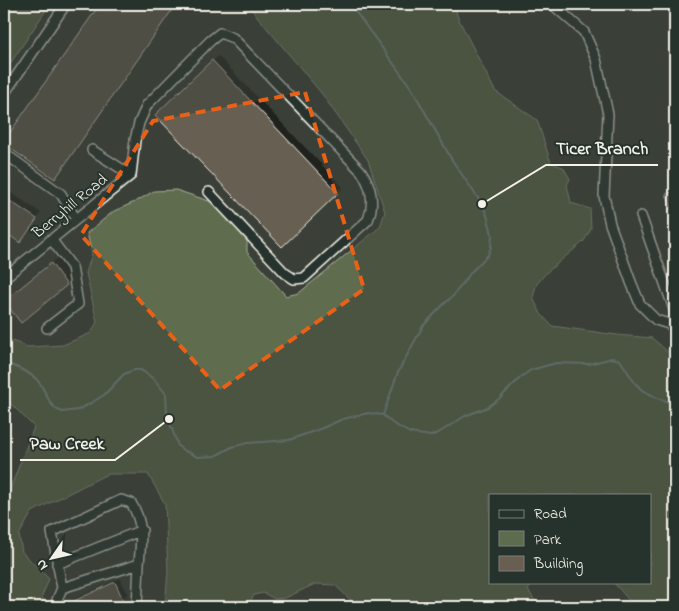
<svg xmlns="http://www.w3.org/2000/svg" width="679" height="611" viewBox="0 0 679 611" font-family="'Indie Flower',sans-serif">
	<rect width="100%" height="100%" fill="#3a4038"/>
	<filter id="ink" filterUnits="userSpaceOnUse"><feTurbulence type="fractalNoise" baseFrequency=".02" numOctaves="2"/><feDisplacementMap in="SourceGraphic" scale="10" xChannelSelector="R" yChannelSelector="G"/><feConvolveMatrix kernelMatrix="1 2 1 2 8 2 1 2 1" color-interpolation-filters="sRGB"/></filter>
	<g filter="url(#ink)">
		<path fill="#5e6c4e" stroke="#a9ae9b" d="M4,4h46l-46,69z
			M247,4h207l4,14 37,73 42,29 14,43 12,4 7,12 -3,6 4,18 19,6 1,20 -7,12 -38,32 -10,12 -3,13 8,16 11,12 65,9 35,3 16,14 7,-1v256h-40l-22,-25h37v-87h-160v87h44l-6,8 11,17h-181l-23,-22 -20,-1 -30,14 -10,1 -12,-6 -9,2 -7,12h-82l3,-36 -3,-67 -17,-30h-41l-75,38 -13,23 3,17 27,27 -7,17 4,11h-42v-102l30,-78 -30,-30v-59l24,9 35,-2 28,-12 6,-11 -11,-49 6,-19 -5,-21 27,-22 21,-9 19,-11 22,-1 39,13 32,35v14l39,44 13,-3 81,-66 5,-15 -17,-52 -46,-66z"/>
		<path fill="#0007" d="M101,4h75l-117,169 -54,-30z
			M218,56l125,131 -61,58 -125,-130z
			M4,188l37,25 -21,28 -16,-11z
			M675,188v26l-7,-19z
			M57,258l15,21 -50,42 -11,-25z
			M120,578l8,16 -6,5 -17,8h-40l5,-6z"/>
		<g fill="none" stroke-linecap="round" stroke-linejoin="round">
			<path stroke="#8ca19c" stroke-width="2" d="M350,4l62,85 40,71 30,44 5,11 5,19 -1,13 -3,8 -16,16 -19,25 -9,8 -21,22 -25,46 -15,43
				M4,362c11,5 27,10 34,19 10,12 9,25 24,31l16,-2 13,-7 13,-8 20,-21 10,-4h7l13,9 12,15 1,21 11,31 5,4 15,7 17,-1 17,-9 15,-4 42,-3 31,-11 23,-10 25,-6 15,2 9,8 18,10 21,3 9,-4 25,-16 23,-9 12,-9 21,-21 10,-7 25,-7 33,1 23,-6 8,2 15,23 7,7 15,8 18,6"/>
		</g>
		<path fill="#685e52" stroke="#f4f1e8" d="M100,4h76l-121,175 -51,-35v-3z
			M212,60l126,133 -56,54 -127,-132z
			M675,191v26l-9,-23z
			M4,197l33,22 -17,24 -16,-12z
			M51,263l16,22 -46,38 -17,-22z
			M115,582l8,18 -15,7 -45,-1z"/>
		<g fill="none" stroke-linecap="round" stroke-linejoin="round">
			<g stroke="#f4f1e8" stroke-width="12">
				<path id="minor" d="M552,4l32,28 12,27 12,55 -4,82 6,28 21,58 9,22 16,16 19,6
					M4,94l62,-90
					M92,150l39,25
					M4,153l57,41 15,25
					M131,175l4,-35 4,-17 8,-18 63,-64 10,-8 13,5 128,133c10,14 14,32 7,49l-64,58 -10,1 -9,-6 -76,-81
					M641,216l34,96
					M4,278l127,-103
					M47,328l31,-24 -6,-37 -21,-28
					M57,564l85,-34
					M62,588l-10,-56 69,-32 10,3c13,20 10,37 8,61
					M60,607l-3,-7 5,-12 77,-24 -2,43"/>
			</g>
			<use href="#minor" stroke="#26332d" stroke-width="9"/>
		</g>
	</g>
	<path d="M0 0H679V611H0ZM305,92l59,197 -144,101 -139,-155 72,-114z" fill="#3a4038" fill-opacity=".55" fill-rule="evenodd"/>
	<path fill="none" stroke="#e96117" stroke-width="4" stroke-dasharray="10 6" stroke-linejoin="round" d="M305,92l59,197 -144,101 -139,-155 72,-114z"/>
	<g text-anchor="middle" stroke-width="4" stroke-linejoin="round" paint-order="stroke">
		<g font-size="16" fill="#f4f1e8" stroke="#26332d">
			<text transform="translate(69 205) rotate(-39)" y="6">Berryhill Road</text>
		</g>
	</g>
	<path fill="none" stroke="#f4f1e8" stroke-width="2" d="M482 204L546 165H658M169 419L115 460H20"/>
	<g fill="#f4f1e8" stroke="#26332d" stroke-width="2">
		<circle cx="482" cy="204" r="5"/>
		<circle cx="169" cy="419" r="5"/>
	</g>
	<g font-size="18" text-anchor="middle" font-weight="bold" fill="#f4f1e8" stroke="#26332d" stroke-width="4" stroke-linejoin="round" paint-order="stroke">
		<text x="602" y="154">Ticer Branch</text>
		<text x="67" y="449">Paw Creek</text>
	</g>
	<rect width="679" height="611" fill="none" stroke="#26332d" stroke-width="20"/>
	<rect x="10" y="10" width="659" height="591" fill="none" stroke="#f4f1e8" stroke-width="2" filter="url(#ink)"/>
	<rect x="489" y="494" width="162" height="90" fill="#26332d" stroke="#787f78"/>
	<rect x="499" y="510" width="25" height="8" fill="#26332d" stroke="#787f78"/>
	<text x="534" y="518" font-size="15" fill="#f4f1e8">Road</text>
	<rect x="499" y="531" width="25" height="15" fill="#5e6c4e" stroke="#787f78"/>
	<text x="534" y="544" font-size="15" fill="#f4f1e8">Park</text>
	<rect x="499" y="556" width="25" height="15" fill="#685e52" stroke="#787f78"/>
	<text x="534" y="568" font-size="15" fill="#f4f1e8">Building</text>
	<g transform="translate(52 558) rotate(236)" stroke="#26332d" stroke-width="4" paint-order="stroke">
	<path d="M0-4L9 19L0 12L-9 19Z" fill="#f4f1e8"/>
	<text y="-8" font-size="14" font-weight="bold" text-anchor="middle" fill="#f4f1e8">N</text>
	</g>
</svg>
